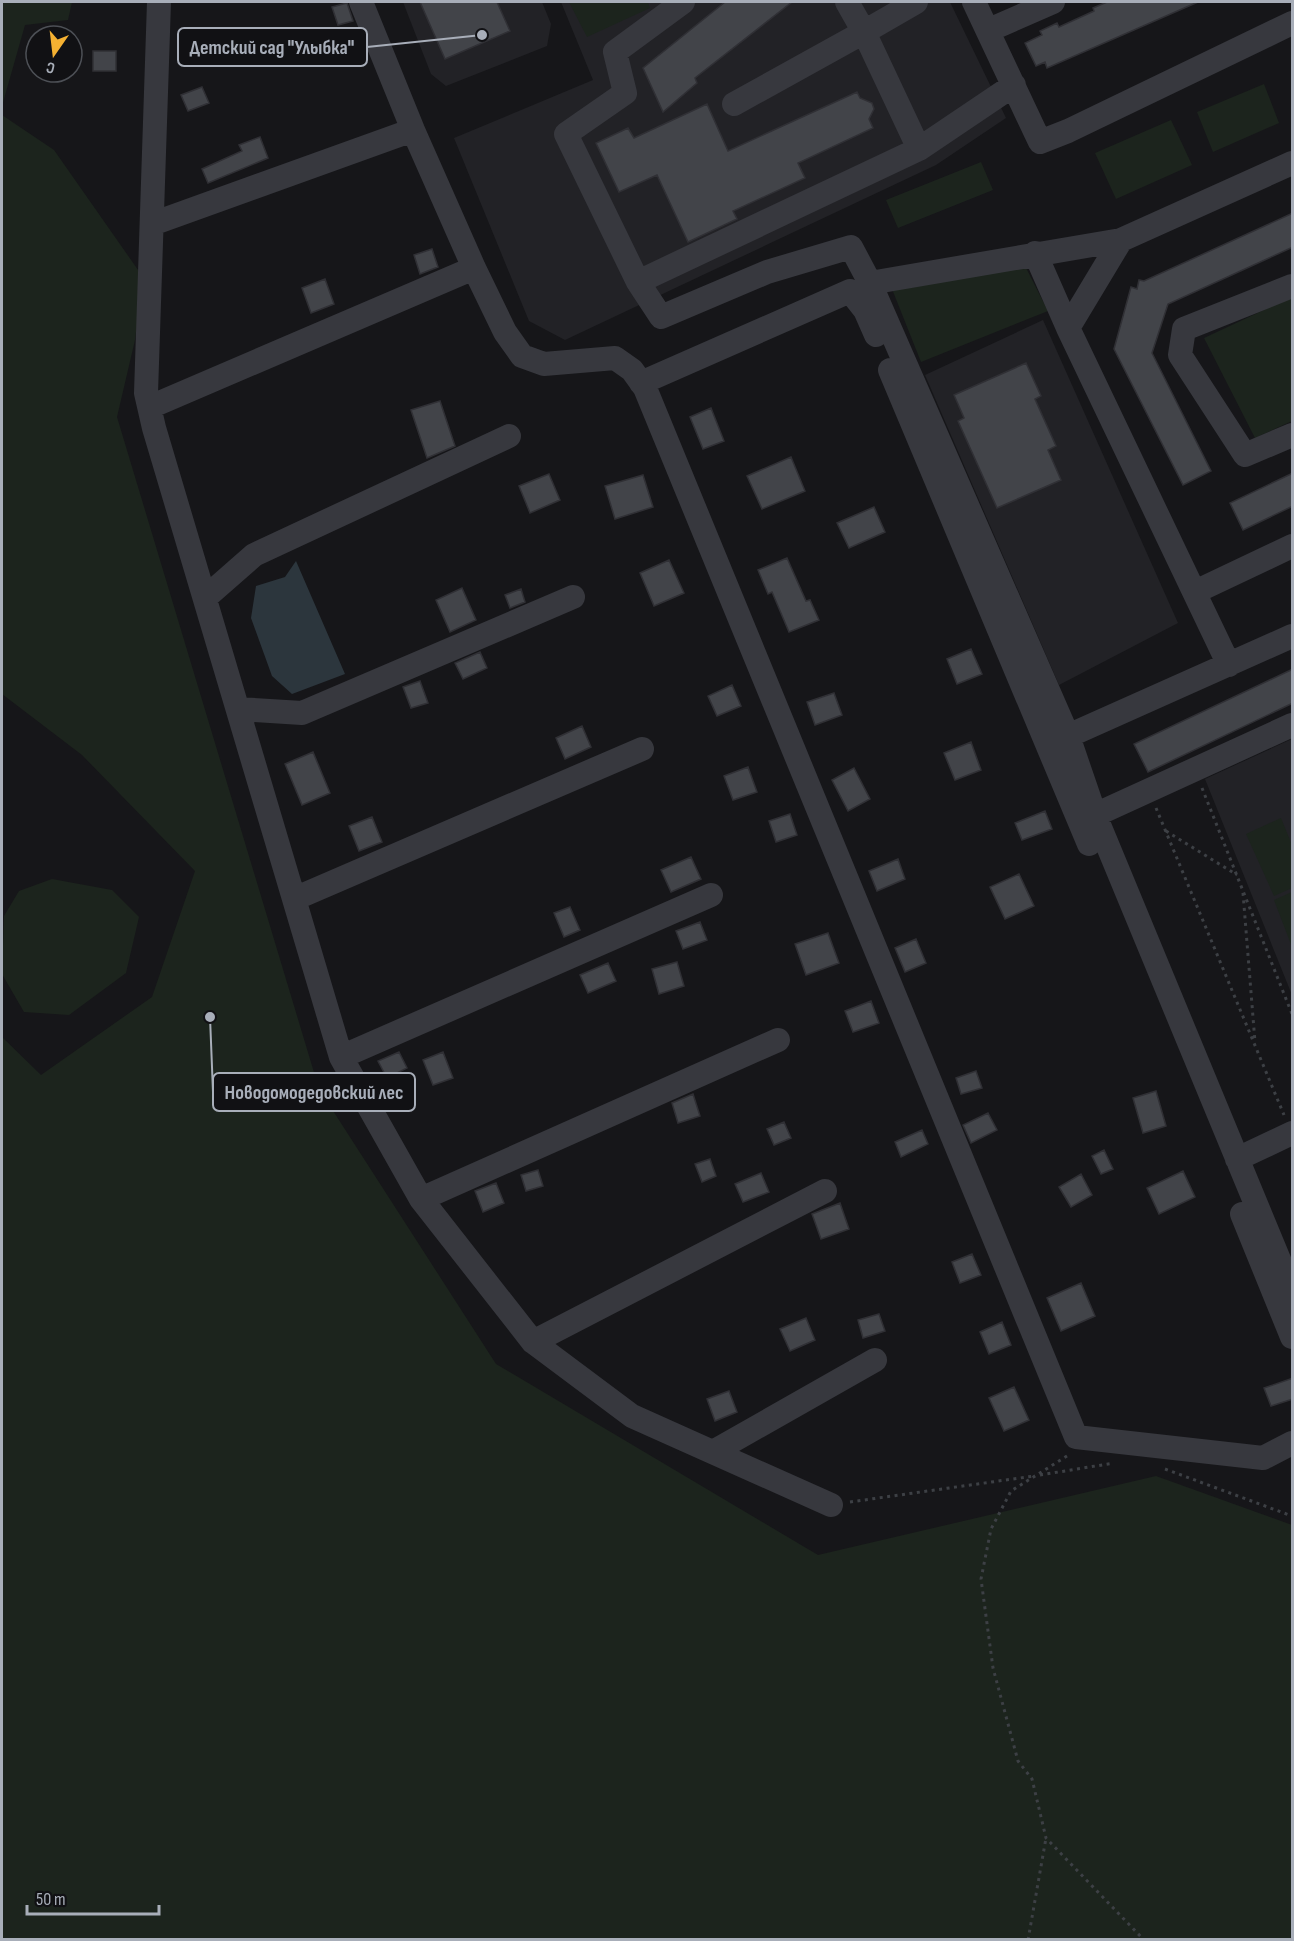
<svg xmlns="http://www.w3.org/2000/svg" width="1294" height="1941" viewBox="0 0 1294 1941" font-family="'Sofia Sans Condensed',sans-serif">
	<rect width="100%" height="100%" fill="#161619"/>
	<path fill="#222226" d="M403,2h139l9,22 -4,22 -101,40 -15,-12z
		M561,2h389l56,116 -70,47 -371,175 -36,-19 -75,-183 139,-58z
		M1043,320l135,303 -119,62 -134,-310z
		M1292,739v256l-87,-216z"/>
	<path fill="#1c241d" d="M2,2h70l-4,18 -43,5 -23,81z
		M569,2h79l2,6 -63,29z
		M1264,84l15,39 -66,29 -16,-40z
		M2,115l52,35 89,127 -8,63 -18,77 202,672 177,275 322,191 338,-79 136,49v414h-1290v-902l39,38 111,-78 43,-126 -113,-116 -80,-61z
		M1171,120l21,45 -76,34 -21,-46z
		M981,162l12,28 -95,38 -12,-28z
		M1024,264l24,47 -127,51 -29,-73z
		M1292,297v124l-37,17 -51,-100z
		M1281,818l11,27v43l-18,8 -28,-62z
		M52,879l60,11 27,27 -13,56 -57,42 -45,-3 -22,-38 2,-58 15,-25z
		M1292,892v55l-18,-47z"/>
	<path fill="#2c363d" d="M296,561l49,113 -53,20 -20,-18 -21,-58 5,-32 29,-9z"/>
	<path fill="#424449" stroke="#303035" stroke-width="1.5" d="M420,2h77l13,29 -65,28z
		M725,2h67l-97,76 2,5 -34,29 -20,-44z
		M1107,2h91l-151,66 -2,-6 -9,4 -11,-23 17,-8 -2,-4 17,-8 2,4 35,-16 -1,-3z
		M347,3l6,18 -15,4 -6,-18z
		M93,51h23v20h-23z
		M202,87l7,16 -21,8 -7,-16z
		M857,92l3,6 12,5 2,6 -5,10 4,9 -75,35 7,15 -72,33 4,8 -49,23 -31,-67 -38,17 -23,-49 32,-15 6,10 73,-34 21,47z
		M260,137l8,21 -60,25 -6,-14 40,-18 -3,-6z
		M1293,213v34l-125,57 -16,49 59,118 -28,14 -69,-136 17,-62 6,2 2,-9 5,1z
		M432,249l6,18 -18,7 -6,-19z
		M325,279l9,25 -23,9 -9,-25z
		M1026,363l15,33 -6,3 21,47 -8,4 13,30 -64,28 -39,-87 6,-3 -10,-23z
		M440,401l15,45 -28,12 -16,-48z
		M711,408l13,33 -21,8 -13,-32z
		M791,457l14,34 -43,18 -15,-33z
		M1293,473v33l-50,24 -13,-27z
		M549,474l11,26 -30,13 -11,-27z
		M643,475l10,32 -38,12 -10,-33z
		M874,507l11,25 -36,16 -12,-25z
		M787,558l19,43 4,-1 9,20 -30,12 -17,-40 -4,2 -10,-24z
		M669,560l15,33 -30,13 -14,-33z
		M462,588l14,32 -26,12 -14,-32z
		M521,589l4,13 -15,6 -5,-13z
		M971,649l11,25 -25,10 -10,-25z
		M480,652l7,16 -24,11 -8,-16z
		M1293,669v34l-145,69 -14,-28z
		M420,681l8,22 -17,5 -8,-21z
		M732,685l9,21 -24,10 -9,-20z
		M834,693l8,22 -27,10 -8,-23z
		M582,726l9,21 -26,12 -9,-21z
		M971,742l10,28 -26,10 -11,-27z
		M313,752l17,41 -28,12 -17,-41z
		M748,767l9,25 -24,8 -9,-24z
		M854,768l16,31 -22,12 -16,-31z
		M1045,811l7,18 -30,11 -7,-17z
		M790,814l7,21 -21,7 -7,-21z
		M372,817l10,25 -23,9 -10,-25z
		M691,857l10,22 -30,13 -10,-22z
		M898,859l7,20 -28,12 -8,-20z
		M1019,874l15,32 -29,13 -15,-32z
		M570,907l10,23 -16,7 -10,-24z
		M700,922l7,18 -24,9 -7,-18z
		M828,933l11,30 -33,12 -11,-31z
		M916,939l10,24 -21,9 -10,-24z
		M677,962l7,24 -25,8 -7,-25z
		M608,963l8,18 -28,12 -8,-18z
		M871,1001l8,22 -26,9 -8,-21z
		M399,1052l8,16 -20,10 -9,-17z
		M443,1052l10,26 -20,7 -10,-25z
		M976,1071l6,17 -21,6 -5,-16z
		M1156,1091l10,35 -23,7 -10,-35z
		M693,1094l7,22 -22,7 -6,-20z
		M988,1113l9,17 -26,13 -8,-18z
		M784,1122l7,16 -17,7 -7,-16z
		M922,1130l6,14 -27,13 -6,-15z
		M1104,1150l9,19 -12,5 -9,-18z
		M710,1159l6,17 -14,6 -7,-18z
		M538,1170l5,16 -17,5 -5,-16z
		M1183,1171l12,26 -36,17 -12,-26z
		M761,1173l8,19 -26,10 -8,-18z
		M1081,1174l11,21 -21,12 -12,-20z
		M496,1183l8,20 -21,9 -8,-21z
		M840,1203l9,26 -28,10 -9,-25z
		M972,1254l9,21 -21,8 -8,-21z
		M1081,1283l14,33 -34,15 -14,-33z
		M879,1314l6,17 -22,7 -5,-18z
		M806,1318l9,22 -25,11 -10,-22z
		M1002,1322l9,23 -22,9 -9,-22z
		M1293,1378v21l-22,7 -7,-18z
		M1014,1387l15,33 -25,11 -15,-33z
		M729,1391l8,21 -22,9 -8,-22z"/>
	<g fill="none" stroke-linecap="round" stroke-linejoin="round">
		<path stroke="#3d4045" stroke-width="3" stroke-dasharray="3 4.5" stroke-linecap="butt" d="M1202,788l90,226
			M1156,808l128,307
			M1166,831l71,44
			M1243,893l12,149
			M1067,1456l-56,35 -20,38 -10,50 12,89 25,93 14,18 14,59 98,102
			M1165,1469l127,47
			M1040,1475l74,-12
			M850,1502l184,-26
			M1028,1940l18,-102"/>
		<path stroke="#37383e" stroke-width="24" d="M159,2l-13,391 8,35 187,629 80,142 112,143 99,74 199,89
			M361,2l52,128 61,138 31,64 17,24 22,8 71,-6 17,12 13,18 431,1049 187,21 29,-15
			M683,2l-68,50 10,41 -59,41 72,148 281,-133
			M916,2l-52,30 55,117 95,-64
			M974,2l66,140 28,-11 224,-108
			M989,30l64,-28
			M734,104l130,-72 -17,-30
			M152,224l261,-94
			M1121,240l-53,88 161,337
			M1035,253l33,75
			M638,282l23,35 106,-45 84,-25 19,36 198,453 27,79 197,476
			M870,283l251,-43 171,-77
			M1292,286l-108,43 -4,26 65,100 47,-20
			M890,370l199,474
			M641,383l209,-92 15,19 11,25
			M150,407l324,-139
			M1195,592l97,-46
			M205,598l49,-43 255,-119
			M238,709l64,4 271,-116
			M1068,736l224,-100
			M1095,815l197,-90
			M294,899l348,-150
			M341,1057l370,-162
			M1237,1159l55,-26
			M421,1199l357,-159
			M1242,1214l50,123
			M533,1342l292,-151
			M713,1452l162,-92"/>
	</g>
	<path fill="none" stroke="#a8aeb9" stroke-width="2" d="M482 35L367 47M210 1017L213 1092"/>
	<g fill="#a8aeb9" stroke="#111114" stroke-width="2">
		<circle cx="482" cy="35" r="6"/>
		<circle cx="210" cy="1017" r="6"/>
	</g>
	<g fill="#111114" stroke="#a8aeb9" stroke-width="2">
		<rect x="178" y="28" width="189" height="38" rx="6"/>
		<rect x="213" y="1073" width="202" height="38" rx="6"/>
	</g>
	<g font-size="20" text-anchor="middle" font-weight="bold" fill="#a8aeb9">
		<text x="272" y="54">Детский сад "Улыбка"</text>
		<text x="314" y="1099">Новодомодедовский лес</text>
	</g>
	<rect width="1294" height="1941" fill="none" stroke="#a8aeb9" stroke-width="6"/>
	<g transform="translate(54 54) rotate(194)"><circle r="28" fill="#111114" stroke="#4d5056" stroke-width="1.5"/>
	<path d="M0-4.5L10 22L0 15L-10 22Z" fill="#f5b132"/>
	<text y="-9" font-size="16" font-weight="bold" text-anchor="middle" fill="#a8aeb9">С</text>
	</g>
	<path d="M27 1905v9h132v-9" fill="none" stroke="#a8aeb9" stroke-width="3"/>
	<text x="36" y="1905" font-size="18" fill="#a8aeb9" stroke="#111114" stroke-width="4.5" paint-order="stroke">50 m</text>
</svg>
